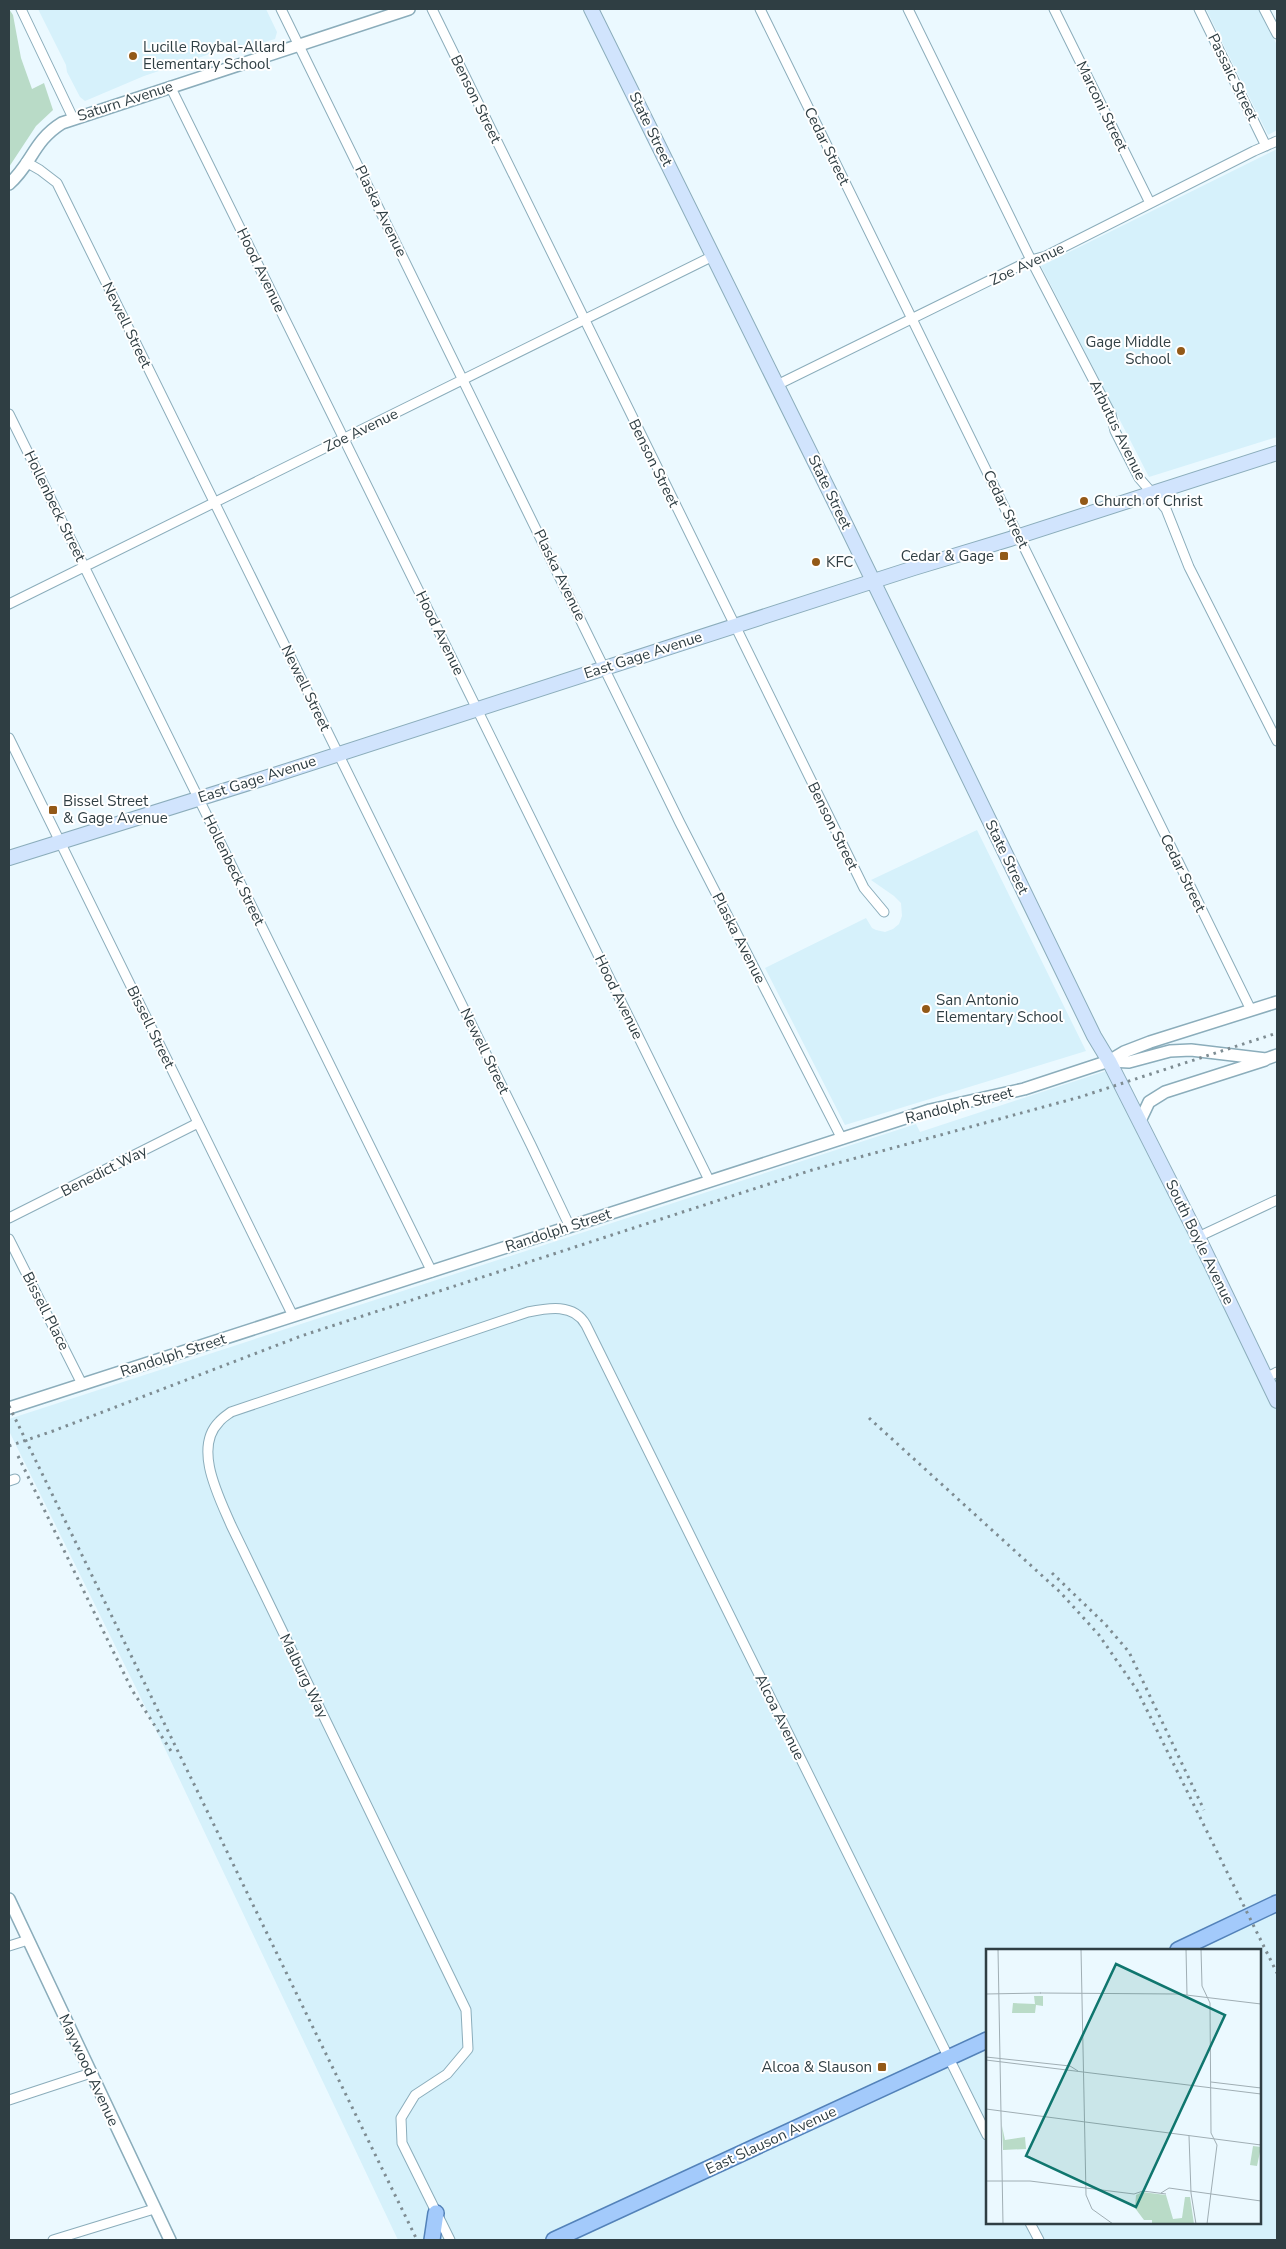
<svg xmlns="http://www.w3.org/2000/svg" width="1286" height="2249" viewBox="0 0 1286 2249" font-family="'Nunito Sans',sans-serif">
	<rect width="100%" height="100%" fill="#ebf9ff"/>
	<path fill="#d6f1fb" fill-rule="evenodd" d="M38,9h228l11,23 -2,7 -28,8 -12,1 -1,-2 -90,30 -59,25 -5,-4 -13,-25 -1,-7z
		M1206,9h53l18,36v85l-9,5z
		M1277,149v288l-128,40 -108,-211z
		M977,830l109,221 -241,74 -80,-157 101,-50 6,10 4,2 9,2 8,-3 6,-5 3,-8 -1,-13 -7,-7 -23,-16z
		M1115,1068l162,331v841h-879l-259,-546 -130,-263v-12l907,-295 4,8zM987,1950h273v273h-273z"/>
	<path fill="#b9dbc7" d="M9,9l4,6 8,43 11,31 12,-6 9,27 -17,16 -27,41z"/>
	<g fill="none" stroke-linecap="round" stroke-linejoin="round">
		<g stroke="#8badbb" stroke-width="11">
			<path id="minor" d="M21,9l52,109
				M281,9l399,814 162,316
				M432,9l432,879 20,24
				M760,9l491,1001
				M908,9l123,251 80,154 4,17 24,47 27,31 23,58 88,174
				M1054,9l96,194
				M1199,9l67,137
				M1264,9l13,25
				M170,86l539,1094
				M26,162l14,8 17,13 474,962 39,82
				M777,385l254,-125 15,-4 208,-105 23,-10
				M9,414l423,858
				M9,604l704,-348
				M9,738l284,578
				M9,1218l189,-95
				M1198,1237l79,-37
				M9,1239l73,145
				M1266,1378l11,-6
				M9,1481l6,-2
				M9,1946l19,-6
				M9,2100l82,-27
				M1030,2223l9,17
				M53,2240l101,-31
				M450,2240l-48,-97 -1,-25 14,-23 32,-21 21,-25 -2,-39 -235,-485c-12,-28 -38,-77 -12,-103 3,-4 8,-7 12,-10l297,-100c20,-4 46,-9 58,13l401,810"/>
		</g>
		<g stroke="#8badbb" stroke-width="14">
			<path id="tertiary" d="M9,184c23,-20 24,-43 53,-61l347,-114
				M1109,1061l20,1 41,-11 21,-1 75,9 11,-4
				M1140,1121l9,-19 16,-10 100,-32
				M9,1408l921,-298 94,-21 85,-28 15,-9 26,-10 127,-40
				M9,1899l161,341"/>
		</g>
		<g stroke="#8badbb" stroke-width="16">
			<path id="secondary" d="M591,9l252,510 251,517 15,25 90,178 78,162
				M9,858l259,-81 646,-209 96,-29 267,-86"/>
		</g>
		<g stroke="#5382b9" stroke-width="18">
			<path id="primary" d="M1178,1950l99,-47
				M432,2240l4,-27
				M554,2240l433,-200"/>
		</g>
		<use href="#minor" stroke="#fff" stroke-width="9"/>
		<use href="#tertiary" stroke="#fff" stroke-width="11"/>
		<use href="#secondary" stroke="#d1e4fd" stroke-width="14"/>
		<use href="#primary" stroke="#a3cafb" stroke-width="15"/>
		<path stroke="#7e8c92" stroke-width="3" stroke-dasharray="2.5 5" stroke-linecap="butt" d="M9,1406l408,834
			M869,1418l191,174 39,43 38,55 140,283
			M9,1446l44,-15 248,-95 511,-166 268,-73 197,-64
			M18,1456l114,234 39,61
			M1052,1573l53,51 24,28 75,158"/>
	</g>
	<g fill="#935917" stroke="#fff" stroke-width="2">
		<circle cx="133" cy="56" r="5"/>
		<circle cx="1181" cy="351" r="5"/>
		<circle cx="1084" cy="501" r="5"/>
		<rect x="999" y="551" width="10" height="10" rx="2.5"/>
		<circle cx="816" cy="562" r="5"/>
		<rect x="48" y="805" width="10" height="10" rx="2.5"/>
		<circle cx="926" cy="1009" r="5"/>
		<rect x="877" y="2062" width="10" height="10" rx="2.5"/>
	</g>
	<g text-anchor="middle" stroke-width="4" stroke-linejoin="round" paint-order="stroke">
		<g font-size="15" fill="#2f3e43" stroke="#fff" text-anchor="start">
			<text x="143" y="52">Lucille Roybal-Allard<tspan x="143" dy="17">Elementary School</tspan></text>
			<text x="1171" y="347" text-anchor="end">Gage Middle<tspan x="1171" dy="17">School</tspan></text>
			<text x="1094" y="506">Church of Christ</text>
			<text x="994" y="561" text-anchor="end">Cedar &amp; Gage</text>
			<text x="826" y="567">KFC</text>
			<text x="63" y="806">Bissel Street<tspan x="63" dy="17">&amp; Gage Avenue</tspan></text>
			<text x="936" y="1005">San Antonio<tspan x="936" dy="17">Elementary School</tspan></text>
			<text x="872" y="2072" text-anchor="end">Alcoa &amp; Slauson</text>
		</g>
		<g font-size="15" fill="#2f3e43" stroke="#fff">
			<text transform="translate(1233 77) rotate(64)" y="5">Passaic Street</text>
			<text transform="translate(476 99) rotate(64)" y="5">Benson Street</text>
			<text transform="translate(125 101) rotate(-18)" y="5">Saturn Avenue</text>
			<text transform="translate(1102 106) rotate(64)" y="5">Marconi Street</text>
			<text transform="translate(651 129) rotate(64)" y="5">State Street</text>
			<text transform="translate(827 146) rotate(64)" y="5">Cedar Street</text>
			<text transform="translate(381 211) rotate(64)" y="5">Plaska Avenue</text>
			<text transform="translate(1027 264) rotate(-25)" y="5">Zoe Avenue</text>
			<text transform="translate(261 270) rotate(64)" y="5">Hood Avenue</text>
			<text transform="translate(127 325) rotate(64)" y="5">Newell Street</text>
			<text transform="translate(361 430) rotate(-26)" y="5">Zoe Avenue</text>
			<text transform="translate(1118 430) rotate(64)" y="5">Arbutus Avenue</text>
			<text transform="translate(654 463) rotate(64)" y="5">Benson Street</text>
			<text transform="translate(830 492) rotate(64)" y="5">State Street</text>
			<text transform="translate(55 506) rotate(64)" y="5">Hollenbeck Street</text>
			<text transform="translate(1006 509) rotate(64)" y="5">Cedar Street</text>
			<text transform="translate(560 575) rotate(64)" y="5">Plaska Avenue</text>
			<text transform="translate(440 633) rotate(64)" y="5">Hood Avenue</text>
			<text transform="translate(643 655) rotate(-18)" y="5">East Gage Avenue</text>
			<text transform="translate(306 688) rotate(64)" y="5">Newell Street</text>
			<text transform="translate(257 779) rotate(-18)" y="5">East Gage Avenue</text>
			<text transform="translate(833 826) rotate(64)" y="5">Benson Street</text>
			<text transform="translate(1007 857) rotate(64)" y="5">State Street</text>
			<text transform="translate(234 870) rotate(64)" y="5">Hollenbeck Street</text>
			<text transform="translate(1183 873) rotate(64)" y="5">Cedar Street</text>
			<text transform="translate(739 938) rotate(63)" y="5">Plaska Avenue</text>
			<text transform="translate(619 997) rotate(64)" y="5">Hood Avenue</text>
			<text transform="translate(151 1027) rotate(64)" y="5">Bissell Street</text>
			<text transform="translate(485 1051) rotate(64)" y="5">Newell Street</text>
			<text transform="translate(959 1105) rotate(-14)" y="5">Randolph Street</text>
			<text transform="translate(104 1171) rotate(-27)" y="5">Benedict Way</text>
			<text transform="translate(558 1230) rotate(-18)" y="5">Randolph Street</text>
			<text transform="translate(1200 1242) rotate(64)" y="5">South Boyle Avenue</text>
			<text transform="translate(46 1311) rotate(63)" y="5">Bissell Place</text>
			<text transform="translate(173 1355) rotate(-18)" y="5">Randolph Street</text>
			<text transform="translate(304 1676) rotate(64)" y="5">Malburg Way</text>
			<text transform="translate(780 1717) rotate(64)" y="5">Alcoa Avenue</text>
			<text transform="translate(89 2070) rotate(65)" y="5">Maywood Avenue</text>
			<text transform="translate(771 2140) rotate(-25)" y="5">East Slauson Avenue</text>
		</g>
	</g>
	<g transform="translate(986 1949)">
		<rect width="275" height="275" fill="#ebf9ff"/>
		<path d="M48,47h9v10l-7,-1 -1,8h-23l1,-10 22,1zM16,177l3,14 20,-3 1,12 -23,1zM267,197l8,1 -4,19 -7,-1zM156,243l24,3 7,24 9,-1 3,-21h5l4,27h-42v-4h-8l-9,-12 1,-13z" fill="#b9dbc7"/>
		<path fill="none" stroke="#a0aeb4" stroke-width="1" d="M12,0l5,275M95,0l5,246 6,14 21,15M200,0l1,46M215,0l1,37 8,17 1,130 6,12 -10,79M54,44l138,1 83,10M0,45l55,-1M0,108l84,9 8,5M0,111l275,34M225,133l50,6M0,160l275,36M203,187l2,57 5,31M0,232h44l104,13 9,-3 23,3M175,244l8,-5 92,13"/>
		<path fill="#0f766e" fill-opacity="0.15" stroke="#0f766e" stroke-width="2.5" d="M130,15l109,51 -89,192 -110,-51z"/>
		<rect width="275" height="275" fill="none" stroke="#2f3e43" stroke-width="2.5"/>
	</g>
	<rect width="1286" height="2249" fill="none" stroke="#2f3e43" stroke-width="20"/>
</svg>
